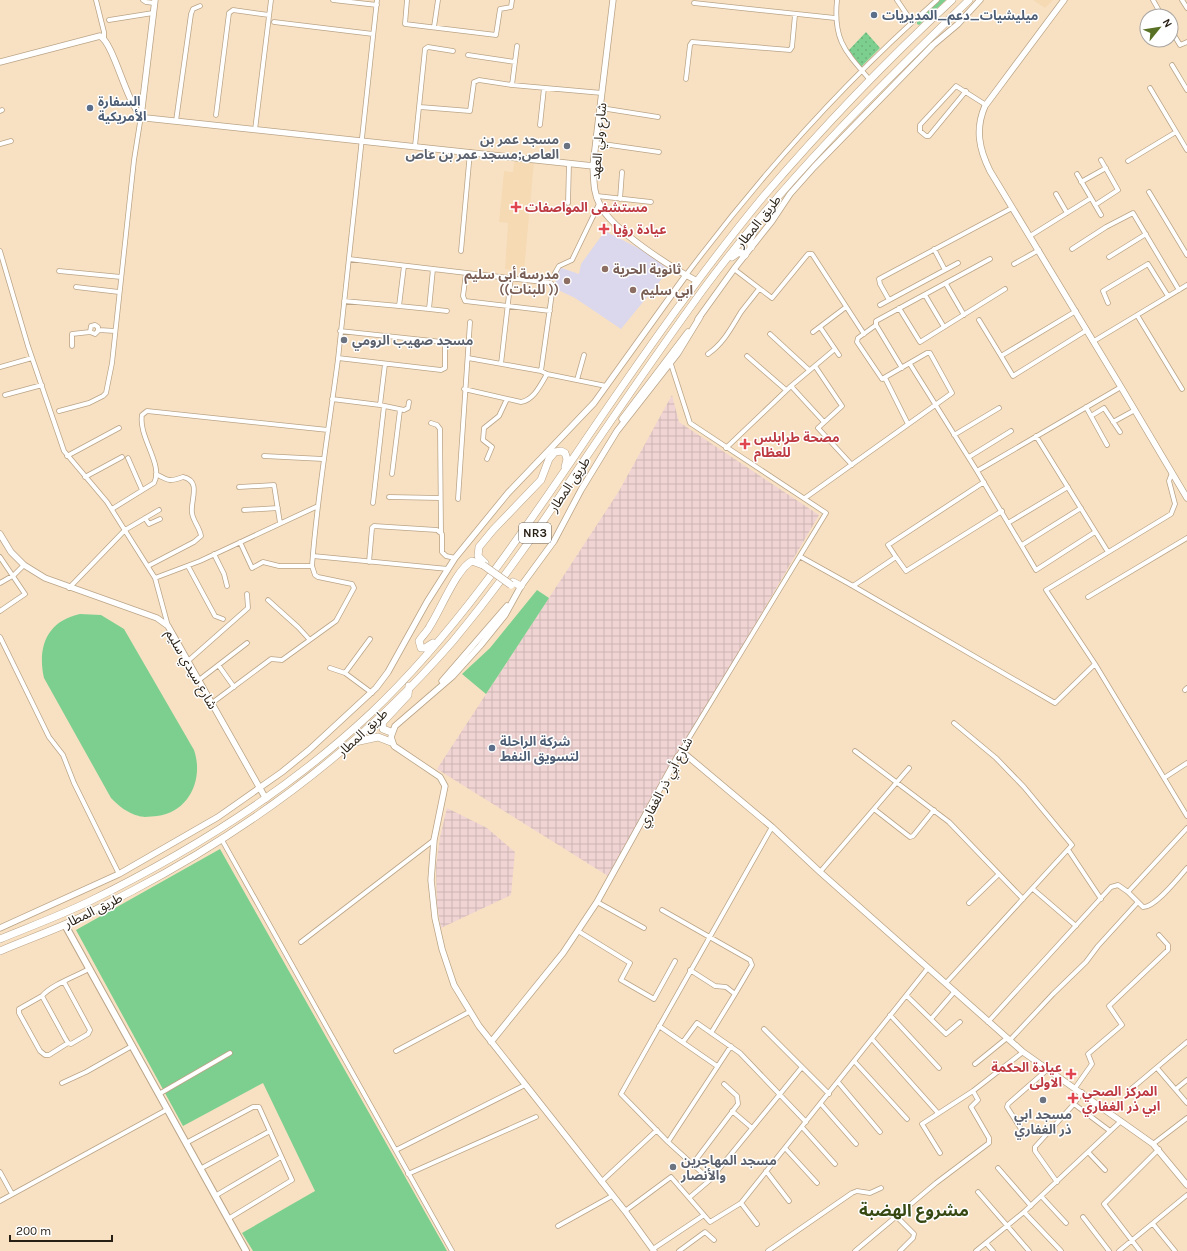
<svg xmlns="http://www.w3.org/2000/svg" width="1187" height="1251" viewBox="0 0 1187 1251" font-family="Karla,'Noto Sans Arabic',sans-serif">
	<defs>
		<pattern id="industrial-grid" width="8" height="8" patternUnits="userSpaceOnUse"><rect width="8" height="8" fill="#efd4d3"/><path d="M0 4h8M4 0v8" fill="none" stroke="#cdb6b4"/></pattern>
		<pattern id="garden-dots" width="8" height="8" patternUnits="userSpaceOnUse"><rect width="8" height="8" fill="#7dcf8f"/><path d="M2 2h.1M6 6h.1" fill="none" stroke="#6cb17a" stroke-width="1.8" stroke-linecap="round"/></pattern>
	</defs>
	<rect width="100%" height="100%" fill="#f8e1c3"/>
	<path fill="#f5dab4" d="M1033,0h20l-8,8z
		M514,161l20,1 -10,109 -19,-2 3,-46 -9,-1 5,-51 9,1z"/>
	<path fill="url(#industrial-grid)" d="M672,395l7,27 140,93 -211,361 -171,-107 182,-278z
		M447,808l40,20 28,24 -4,43 -70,33 -4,-22 -1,-40 4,-29z"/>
	<path fill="#dbd8ee" d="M605,231l39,20 25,19 -48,59 -46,-31 -21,-10 5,-21 20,7 2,-10z"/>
	<path fill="#7dcf8f" d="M940,0h6l-27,25 -2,-1v-2z
		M537,590l12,8 -63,96 -24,-20 28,-26z
		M80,614l21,1 23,14 70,121c10,29 -5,62 -37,66 -5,0 -13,2 -18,0 -12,-3 -20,-10 -28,-18l-67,-120c-7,-31 3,-57 36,-64z
		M220,849l227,402h-194l-11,-18 73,-42 -52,-108 -80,43 -107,-196z"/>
	<path fill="url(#garden-dots)" d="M866,32l14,16 -19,19 -13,-16z"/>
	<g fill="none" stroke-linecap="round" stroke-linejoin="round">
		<g stroke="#baa487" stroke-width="5.5">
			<path id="street" d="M96,0l8,32v6
				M143,0l3,2 8,1
				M333,0l44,5
				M407,0l-2,24 91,11 4,-26 11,-2 1,-7
				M837,0c-4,40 8,51 33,80
				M897,0l15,22
				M1153,0l9,16
				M1182,0l5,8
				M694,3l141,15
				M109,20l44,-7
				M274,22l99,12
				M434,27l4,-27
				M1171,30l9,15 7,-3
				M468,55l47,7
				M1172,65l15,25
				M686,79l4,-34 2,-3 98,8 2,-3 3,-32
				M512,85l5,-39
				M1150,88l37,62
				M966,91l-37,45h-3l-6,-5v-6l36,-39 30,19
				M420,107l50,4 4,-29 5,-2 33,5 90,8
				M601,108l57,9
				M0,111l2,-1
				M216,115l13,-102 4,-3 36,5
				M176,121l15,-107 2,-5 7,-3
				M540,125l4,-37
				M255,130l16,-130
				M596,143l63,9
				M0,144l11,-3
				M415,146l10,-97 3,-2 25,4
				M1128,161l48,-29
				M1077,174l24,41
				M1081,182l25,-14
				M1149,192l38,63
				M1056,194l11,19
				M597,196l54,6
				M620,199l2,-27
				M568,203l1,-40
				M1095,205l23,-15 -17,-30
				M1030,236l61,-38
				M934,249l11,21
				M1072,249l34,-22 27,-14 46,77
				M0,251l28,95 36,105 43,51 48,76 13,48
				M461,251l9,-99
				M1109,257l37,-23
				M349,259l202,24 2,3 -12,85
				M1014,264l25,-14
				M734,269l38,29 36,-44h4l52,80
				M59,271l62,6
				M466,273l-3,23 2,5 85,10
				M555,273l4,-7 13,-6 27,-56
				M686,275c74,-99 158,-193 251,-275
				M946,284l18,31
				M76,287l43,5
				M925,295l19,32
				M889,300l-9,-16 -1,-5 133,-71
				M344,301l55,5 5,-40
				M1108,303l-5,-12 45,-27 20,32
				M880,305l78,-42
				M399,306l30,3 4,-40
				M899,308l21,34 85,-53
				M429,309l18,2
				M1137,315l45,74
				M979,320l22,36 75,-45
				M876,325l26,43
				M820,327l19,28
				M99,330l16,1
				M813,332l33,-25
				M770,334l39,36
				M1094,341l93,-56
				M72,346v-12l18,-2 5,2 3,-3v-4l-3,-2 -4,1 -1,6
				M708,354c16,-11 23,-26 33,-42 6,-8 12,-15 18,-23
				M747,356l39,34
				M1001,356l12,20 74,-46
				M338,358l103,12 4,-2v-23l-3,-3 -102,-11
				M468,358l73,13 6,3 59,12
				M670,361l20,62 136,90 -148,243
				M501,364l10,-87
				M910,364l67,107 59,99 59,-38
				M815,366l27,40 -24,22 34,37
				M0,367l32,-9
				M885,378l23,46
				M577,380l7,-25
				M791,386l33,36
				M464,389l57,13c13,-2 20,-18 26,-28
				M5,395l37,-10
				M332,399l48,6 24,5 4,-2 1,-6
				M380,405l5,-41
				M1086,407l21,38
				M59,411l30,-8 14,-7 3,-3 6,-30 22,-203 7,-44
				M1091,416l13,-8 16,24
				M1113,422l22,-12
				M431,423l6,2 3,4 1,103
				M954,435l45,-27
				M1036,436l72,116
				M726,448l65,-62 44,-37
				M67,456l52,-28
				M264,456l59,3
				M969,457l42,-26
				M128,458l14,32
				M487,459l5,-12 -9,-7 1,-12 15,-12 8,-17
				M977,471l144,-84
				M392,474l8,-64
				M85,477l37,-20
				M239,487l35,-2 6,38
				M389,497l51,1
				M805,498l147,-105 -22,-40h-3l-45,26 -25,-37 1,-4 18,-13v-4l114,-62
				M458,499l12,-177
				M373,503l11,-97
				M112,509l42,-26c10,-18 -16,-46 -12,-68l5,-4 181,19
				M244,510l34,-2
				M145,518l4,6 11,-5
				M1008,523l60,-36
				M240,542l12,26 11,-6 16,4h33
				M1022,545l59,-37
				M214,554l10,20 3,12
				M313,556l135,13
				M0,557l25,37 -25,17
				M801,557l52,29 43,-29 10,14 96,-60
				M896,557l-8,-12 96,-63
				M369,562l3,-34 2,-2 63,4 5,4v18l4,4 9,2
				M148,566l46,-24 7,-6c-1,-8 -8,-15 -9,-23 -2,-12 10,-32 -9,-36 -14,5 -14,4 -27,-3
				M188,566l27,50 8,3
				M155,578l45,-17 118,-55
				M0,583l14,-8 10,-10
				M853,586l202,117 40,-39 92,152
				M69,588l56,-58 34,-20
				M1088,597l99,-59
				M268,600l30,27 11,12
				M0,637l49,100 14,18 11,28 45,91
				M188,661l60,-53 -1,-14
				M1095,664l-49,-74 125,-76 4,-10 -6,-23 3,-8
				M219,666l15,21
				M330,668l15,5 27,20
				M345,673l25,-34
				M199,680l48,-37
				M1185,690l2,-2
				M212,703l59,-44 11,1 54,-39 18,-33 -2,-4 -34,-7 -3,-2 -3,-9c5,-70 17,-138 26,-207 14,-120 26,-240 39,-359
				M855,751l94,71 74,77
				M1164,778l23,-15
				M874,809l36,28 3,-1 21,-26
				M222,840l230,411
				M1069,851l32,48
				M820,872l89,-104
				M1033,889l43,37
				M1128,892l59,-64
				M597,902l47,26
				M969,903l30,-29
				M662,910l88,50 2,5 -17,29
				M578,931l52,32 -9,17 33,19 21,-38
				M301,942l133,-102
				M690,970l25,16 11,1 9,7 -24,39
				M64,982l26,48 -2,4 -17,10 -3,-1 -3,-5 -23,-42c9,-11 34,-20 47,-27
				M946,983l126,-138 -48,-58 -28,-29 -42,-35
				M42,996l-23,13v4l21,38 5,4h4l19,-12
				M907,996l39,38 14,-12
				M890,1015l49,53
				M931,1019l24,-28
				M988,1022l123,-135 7,-2 10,7 15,15c12,1 36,-30 44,-39
				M659,1026l58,40
				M764,1029l65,65
				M872,1039l66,74
				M1010,1040l43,-46 33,-32 12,-16 40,-44
				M683,1042l14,-19 43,30 66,69
				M396,1051l73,-39
				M855,1062l52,57
				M975,1064l32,-26
				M1157,1068l30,35
				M838,1082l42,50
				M62,1083l24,-11 46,-26
				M1075,1088l17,-24 -4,-10 34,-29 -13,-19 59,-56v-5l-9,-10
				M1176,1089l11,-9
				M1130,1090l57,-48
				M159,1094l71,-41
				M821,1104l35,40
				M1074,1104l36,27
				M732,1111l20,17
				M802,1127l33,37
				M1021,1129l-14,-22 1,-3 40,-35
				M668,1142l63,-96
				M186,1143l67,-36h6l33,73 -64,39
				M1153,1144l34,-26
				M785,1148l32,35
				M396,1150l129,-65
				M1088,1152l17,18
				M940,1153l-18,-29 51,-33 50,-39
				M692,1165l46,-61 -1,-8 -13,-12
				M998,1168l33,38
				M200,1169l70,-38
				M766,1171l23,30
				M0,1172l12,22
				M408,1174l128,-57
				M710,1180l-42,-38 -47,-48 151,-267
				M601,1182l56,-52
				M1057,1182l-22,-31v-4l39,-43 8,-12
				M978,1192l51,59
				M215,1196l66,-39
				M1041,1196l25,27
				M690,1197l20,-17 92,-113
				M0,1201l168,-92
				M741,1203l16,21
				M625,1211l46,-34 39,45 31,-19 187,-235
				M1024,1212l37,39
				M896,1216l18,18 -1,4 -13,13
				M1083,1217l26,34
				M1153,1224l22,27
				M558,1226l54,-30
				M986,1243l7,8
				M653,1249l51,-34
				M679,1251l26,-19 9,8
				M768,1251l84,-58 5,-2 13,2 11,-5
				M855,1251l81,-68 53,-40v-5l-18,-31 7,-7 -5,-9
				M976,1251l48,-39 97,-91
				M1119,1251l68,-56
				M1140,1251l-36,-47 55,-55"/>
		</g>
		<g stroke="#baa487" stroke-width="7">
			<path id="secondary" d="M155,0l-14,116 5,2 447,48
				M613,0l-20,166c1,13 0,27 7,39 12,25 72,63 97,76
				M1064,0l-79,106c-10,23 -6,43 5,65l131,216 66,111
				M0,62l100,-26c14,8 25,63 41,80
				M698,319l36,-50 38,-48 18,-27 24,-27 119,-122 25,-21 22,-24
				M622,419l66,-87
				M0,534l11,18 13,13 21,13 112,40 11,8 98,173
				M442,681l65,-75
				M0,928l119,-54 99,-57 64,-45 27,-22 67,-62 12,-16 39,-70 28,-44 53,-65 86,-90 92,-128
				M491,1042l72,-89 34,-51 81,-146 7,-2 87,73 48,45 203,180 130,92 34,41
				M654,1251l-29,-40 -146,-185 -25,-41 -12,-36 -7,-31 -4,-38 3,-40 11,-54 -5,-9 -46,-31 -3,-9 4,-11 58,-50 27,-30 25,-31 16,-29 33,-45 27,-51 36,-59 61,-78 22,-36"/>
		</g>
		<g stroke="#baa487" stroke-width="8">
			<path id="primary" d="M65,925l181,326"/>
		</g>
		<g stroke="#baa487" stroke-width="8">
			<path id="highway" d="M751,247l-1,-8 5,-10
				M732,257l7,-5 6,3
				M485,563l-7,-7 1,-9 14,-17 48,-50 8,-21 6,-7 6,-1 4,2 2,6 -2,8
				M513,582l8,4
				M433,643l-8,5h-4l-2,-7c3,-5 8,-9 11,-15 10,-15 27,-58 42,-65l11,4
				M391,732l-8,-3 -1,-6 26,-28 1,-9
				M355,742l23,-5 13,5
				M0,939c29,-12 59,-23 88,-37 102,-50 200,-111 283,-189 103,-98 176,-219 257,-335 43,-62 87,-123 135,-181 59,-69 122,-135 189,-197
				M0,951c21,-9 43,-17 64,-26 24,-10 46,-23 68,-34 122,-64 231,-146 321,-250 40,-48 77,-99 111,-151 45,-67 91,-134 138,-199 79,-107 172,-199 267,-291"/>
		</g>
		<use href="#street" stroke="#fff" stroke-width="4"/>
		<use href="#secondary" stroke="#fff" stroke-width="5.5"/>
		<use href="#primary" stroke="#fff" stroke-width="6"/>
		<use href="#highway" stroke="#fff" stroke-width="7"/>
		<g stroke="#baa487" stroke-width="8" stroke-linecap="butt">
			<path id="highway-bridge" d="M483,565l28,20"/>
		</g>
		<use href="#highway-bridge" stroke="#fff" stroke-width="7"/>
	</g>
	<g fill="#5c6f8a" stroke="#fff" stroke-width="1.5">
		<circle cx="874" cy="15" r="4"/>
		<circle cx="90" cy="108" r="4"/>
		<circle cx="492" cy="748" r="4"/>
	</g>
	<g fill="#6b7280" stroke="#fff" stroke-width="1.5">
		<circle cx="567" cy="146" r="4"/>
		<circle cx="344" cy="340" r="4"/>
		<circle cx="1043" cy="1100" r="4"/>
		<circle cx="673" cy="1167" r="4"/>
	</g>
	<g fill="#e0444e" stroke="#fff" stroke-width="1.5">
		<path d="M514 201h4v4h4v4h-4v4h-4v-4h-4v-4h4z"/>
		<path d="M602 223h4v4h4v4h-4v4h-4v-4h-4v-4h4z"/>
		<path d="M743 438h4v4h4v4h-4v4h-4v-4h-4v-4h4z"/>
		<path d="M1069 1068h4v4h4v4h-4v4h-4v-4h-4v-4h4z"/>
		<path d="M1071 1092h4v4h4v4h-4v4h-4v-4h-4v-4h4z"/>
	</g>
	<g fill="#8d6e63" stroke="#fff" stroke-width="1.5">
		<circle cx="605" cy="269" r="4"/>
		<circle cx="567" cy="281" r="4"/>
		<circle cx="633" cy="290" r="4"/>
	</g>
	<g text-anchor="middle" stroke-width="3" stroke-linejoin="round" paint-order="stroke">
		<rect fill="#fff" stroke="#68625a" stroke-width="1" x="519" y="523" width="32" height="20" rx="3"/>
		<g font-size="12" font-weight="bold" fill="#281f14">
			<text x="535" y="537">NR3</text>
		</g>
		<g font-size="13" font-weight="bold" fill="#4e5e75" stroke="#fff" text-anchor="start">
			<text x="882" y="20">ميليشيات_دعم_المديريات</text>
			<text x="98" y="106">السفارة<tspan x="98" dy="15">الأمريكية</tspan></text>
			<text x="500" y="746">شركة الراحلة<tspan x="500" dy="15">لتسويق النفط</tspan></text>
		</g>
		<g font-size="13" font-weight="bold" fill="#5b616d" stroke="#fff" text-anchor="start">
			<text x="559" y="144" text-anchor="end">مسجد عمر بن<tspan x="559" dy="15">العاص;مسجد عمر بن عاص</tspan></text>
			<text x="352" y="345">مسجد صهيب الرومي</text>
			<text x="1043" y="1119" text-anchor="middle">مسجد ابي<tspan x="1043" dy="15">ذر الغفاري</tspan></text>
			<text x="681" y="1165">مسجد المهاجرين<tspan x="681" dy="15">والأنصار</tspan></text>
		</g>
		<g font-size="13" fill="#281f14" stroke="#fff">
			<text transform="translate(598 141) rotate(-85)" y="5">شارع ولي العهد</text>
			<text transform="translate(758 221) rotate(-51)" y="5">طريق المطار</text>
			<text transform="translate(569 484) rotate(-56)" y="5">طريق المطار</text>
			<text transform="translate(192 669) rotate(60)" y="5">شارع سيدي سليم</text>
			<text transform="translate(362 732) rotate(-43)" y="5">طريق المطار</text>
			<text transform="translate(665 782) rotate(-62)" y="5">شارع أبي ذر الغفاري</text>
			<text transform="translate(93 910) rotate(-26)" y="5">طريق المطار</text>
		</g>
		<g font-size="13" font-weight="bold" fill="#be3a42" stroke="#fff" text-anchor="start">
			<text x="525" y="212">مستشفى المواصفات</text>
			<text x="613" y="234">عيادة رؤيا</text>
			<text x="754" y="442">مصحة طرابلس<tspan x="754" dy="15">للعظام</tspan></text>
			<text x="1062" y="1072" text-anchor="end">عيادة الحكمة<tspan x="1062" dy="15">الاولى</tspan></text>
			<text x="1082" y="1096">المركز الصحي<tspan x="1082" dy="15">ابي ذر الغفاري</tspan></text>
		</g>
		<g font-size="13" font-weight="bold" fill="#785e54" stroke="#fff" text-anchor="start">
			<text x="613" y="274">ثانوية الحرية</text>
			<text x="559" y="279" text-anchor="end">مدرسة أبي سليم<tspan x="559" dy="15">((للبنات ))</tspan></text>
			<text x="641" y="295">ابي سليم</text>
		</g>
		<g font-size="17" font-weight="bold" fill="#374913" stroke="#fff">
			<text x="914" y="1216">مشروع الهضبة</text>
		</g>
	</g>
	<g transform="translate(1159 28) rotate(60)"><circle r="19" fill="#ffffff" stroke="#a9a5a1"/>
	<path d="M0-3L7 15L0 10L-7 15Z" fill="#587124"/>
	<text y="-6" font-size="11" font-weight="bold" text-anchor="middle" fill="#281f14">N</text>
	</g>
	<path d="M10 1235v6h102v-6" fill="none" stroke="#281f14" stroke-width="2"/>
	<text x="16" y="1235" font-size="12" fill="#281f14" stroke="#ffffff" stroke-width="3" paint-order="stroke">200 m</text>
</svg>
